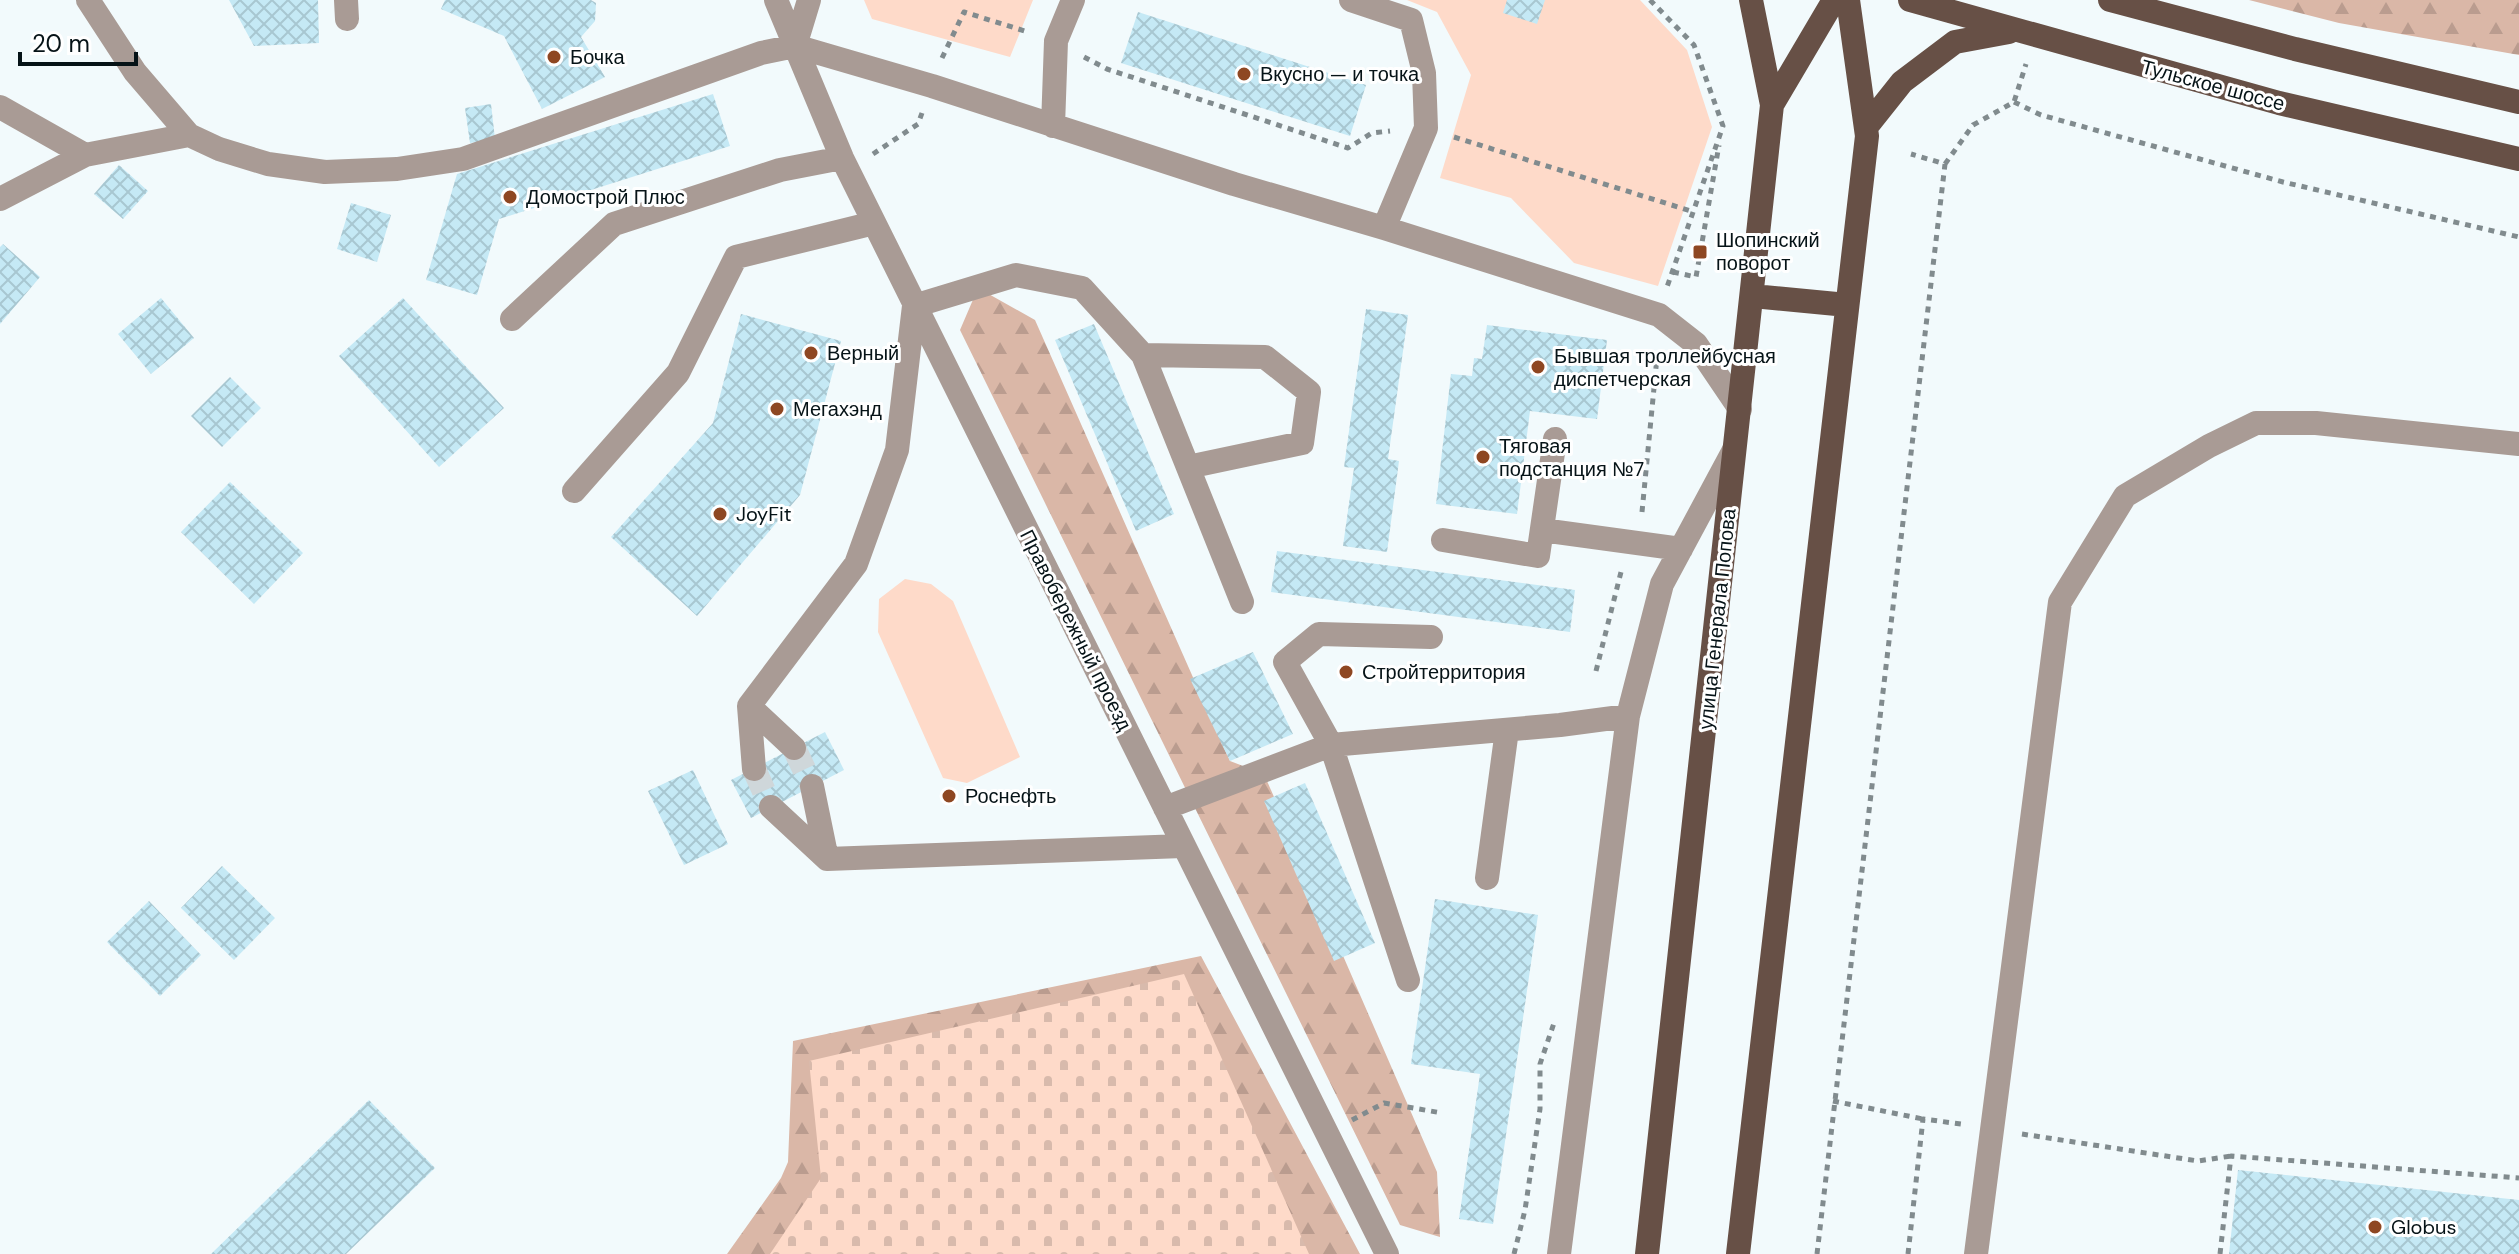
<svg xmlns="http://www.w3.org/2000/svg" width="2519" height="1254" viewBox="0 0 2519 1254" font-family="'DM Sans',sans-serif">
	<defs>
		<pattern id="forest-firs" width="22" height="20" patternUnits="userSpaceOnUse" patternTransform="scale(2)"><rect width="22" height="20" fill="#dab7a7"/><path d="M5 1l3.5 6h-7zM16 11l3.5 6h-7z" fill="#ba9c8f"/></pattern>
		<pattern id="cemetery-stones" width="16" height="16" patternUnits="userSpaceOnUse" patternTransform="scale(2)"><rect width="16" height="16" fill="#fedac9"/><path d="M2 7V4a2 2 0 0 1 4 0v3zM10 15v-3a2 2 0 0 1 4 0v3z" fill="#d8baac"/></pattern>
		<pattern id="building-cross-hatch" width="8" height="8" patternUnits="userSpaceOnUse" patternTransform="scale(2)"><rect width="8" height="8" fill="#c5e9f5"/><path d="M0 0l8 8M0 8l8-8" fill="none" stroke="#a8c7d1"/></pattern>
	</defs>
	<rect width="100%" height="100%" fill="#f2fafc"/>
	<path fill="#fedac9" d="M864,0h169l-23,57 -138,-38z
		M1407,0h233l47,50 25,77 -54,159 -84,-23 -63,-65 -71,-20 31,-103 -34,-63z
		M905,579l26,5 22,17 67,156 -53,26 -24,-5 -65,-146 1,-33z"/>
	<path fill="url(#forest-firs)" d="M2249,0h270v55l-180,-32z
		M978,288l57,32 195,441 34,13 173,398 3,65 -40,-12 -440,-895z
		M1201,956l159,298h-633l54,-76 7,-16 5,-121z"/>
	<path fill="url(#cemetery-stones)" d="M1184,974l125,280h-539l51,-76 -12,-117z"/>
	<path fill="url(#building-cross-hatch)" d="M229,0h89l1,43 -65,3z
		M445,0h146l5,3 -1,18 -14,16 24,40 -63,32 -38,-73 -63,-27z
		M1507,0h38l-8,24 -34,-11z
		M1138,12l228,73 -16,51 -229,-73z
		M713,94l17,52 -231,73 -22,76 -51,-15 31,-106z
		M491,104l4,35 -25,4 -5,-35z
		M119,165l29,26 -25,28 -29,-25z
		M351,203l40,12 -14,47 -40,-13z
		M3,244l37,33 -40,47v-77z
		M161,298l33,40 -43,36 -33,-40z
		M403,298l101,110 -65,59 -100,-111z
		M1366,309l42,6 -20,144 11,2 -12,91 -44,-6 11,-78 -10,-1z
		M741,314l100,27 -41,154 -103,121 -86,-79 102,-114z
		M1094,324l80,190 -38,17 -81,-191z
		M1487,325l120,15 -10,79 -67,-8 -13,103 -81,-10 15,-130 21,2 2,-18 8,1z
		M230,377l31,31 -39,39 -31,-31z
		M230,482l73,71 -49,51 -73,-72z
		M1277,551l298,39 -5,42 -299,-40z
		M1253,652l40,82 -63,27 -40,-82z
		M825,732l19,38 -93,48 -20,-38z
		M693,770l35,74 -44,21 -36,-74z
		M1305,783l70,160 -41,18 -70,-160z
		M222,866l53,52 -41,42 -53,-52z
		M1435,899l103,16 -45,309 -34,-5 21,-145 -69,-10z
		M149,901l52,54 -41,41 -53,-54z
		M369,1100l66,68 -89,86h-135z
		M2238,1170l281,30v54h-290z"/>
	<g fill="none" stroke-linecap="round" stroke-linejoin="round">
		<path stroke="#cfd7da" stroke-width="24" stroke-dasharray="24 12" stroke-linecap="butt" d="M794,748l18,38
			M754,769l17,38"/>
		<path stroke="#818b8e" stroke-width="5" stroke-dasharray="6 6" stroke-linecap="butt" d="M1650,0l44,45 29,81 -56,161
			M1084,57l23,12 241,79 24,-15 18,-2
			M942,58l22,-46 64,20
			M2014,102l27,13 242,67 236,55
			M1454,137l240,75
			M873,154l45,-30 4,-11
			M1945,164l28,-39 41,-23 12,-38
			M1673,272l23,5 23,-132
			M1642,512l15,-155
			M1596,671l25,-99
			M1833,1101l90,18
			M1352,1120l32,-17 58,10
			M2022,1134l176,27 33,-5
			M1514,1254l11,-44 15,-101v-45l14,-41
			M1817,1254l128,-1090 -34,-10
			M1908,1254l15,-135 38,5
			M2220,1254l11,-98 288,22"/>
		<path stroke="#a99b95" stroke-width="24" d="M88,0l47,72 54,63 30,14 49,15 57,8 72,-3 66,-10 298,-106 34,-7 137,40 302,98 150,44 275,87 37,29 44,65
			M346,0l1,19
			M776,0l66,158 545,1096
			M1351,0l60,20 13,53 2,55 -42,100
			M795,46l14,-46
			M0,107l85,48
			M1053,126l3,-85 17,-41
			M0,199l85,-44 104,-20
			M512,319l102,-95 166,-54 62,-12
			M1143,355l122,2 44,35 -7,51 -114,24
			M574,491l104,-118 58,-116 138,-34
			M1542,530l139,19
			M1443,540l95,16 17,-117
			M749,706l5,63
			M794,748l-45,-42 107,-142 41,-114 17,-144 102,-31 66,13 61,67 99,247
			M812,786l15,73 356,-13
			M771,807l56,52
			M1165,808l166,-63 -46,-83 34,-28 112,3
			M1487,878l20,-148
			M1408,980l-77,-235 229,-20 68,-9
			M1559,1254l69,-538 34,-132 72,-134
			M1976,1254l84,-652 65,-106 84,-50 47,-23h60l203,21"/>
		<path stroke="#675046" stroke-width="24" d="M1751,0l21,105
			M1910,0l369,103 240,56
			M2110,0l185,49 224,53
			M1867,126l35,-44 53,-40 54,-10
			M1753,296l94,9
			M1647,1254l125,-1149 62,-105
			M1738,1254l129,-1118 -19,-136"/>
	</g>
	<g fill="#8e4722" stroke="#fff" stroke-width="3">
		<circle cx="554" cy="57" r="8"/>
		<circle cx="1244" cy="74" r="8"/>
		<circle cx="510" cy="197" r="8"/>
		<rect x="1692" y="244" width="16" height="16" rx="4"/>
		<circle cx="811" cy="353" r="8"/>
		<circle cx="1538" cy="367" r="8"/>
		<circle cx="777" cy="409" r="8"/>
		<circle cx="1483" cy="457" r="8"/>
		<circle cx="720" cy="514" r="8"/>
		<circle cx="1346" cy="672" r="8"/>
		<circle cx="949" cy="796" r="8"/>
		<circle cx="2375" cy="1227" r="8"/>
	</g>
	<g text-anchor="middle" stroke-width="6" stroke-linejoin="round" paint-order="stroke">
		<g font-size="20" fill="#061317" stroke="#fff" text-anchor="start">
			<text x="570" y="64">Бочка</text>
			<text x="1260" y="81">Вкусно — и точка</text>
			<text x="526" y="204">Домострой Плюс</text>
			<text x="1716" y="247">Шопинский<tspan x="1716" dy="23">поворот</tspan></text>
			<text x="827" y="360">Верный</text>
			<text x="1554" y="363">Бывшая троллейбусная<tspan x="1554" dy="23">диспетчерская</tspan></text>
			<text x="793" y="416">Мегахэнд</text>
			<text x="1499" y="453">Тяговая<tspan x="1499" dy="23">подстанция №7</tspan></text>
			<text x="736" y="521">JoyFit</text>
			<text x="1362" y="679">Стройтерритория</text>
			<text x="965" y="803">Роснефть</text>
			<text x="2391" y="1234">Globus</text>
		</g>
		<g font-size="20" fill="#061317" stroke="#fff">
			<text transform="translate(2213 85) rotate(15)" y="7">Тульское шоссе</text>
			<text transform="translate(1717 619) rotate(-84)" y="7">улица Генерала Попова</text>
			<text transform="translate(1076 630) rotate(63)" y="7">Правобережный проезд</text>
		</g>
	</g>
	<path d="M20 52v12h116v-12" fill="none" stroke="#061317" stroke-width="4"/>
	<text x="32" y="52" font-size="24" fill="#061317" stroke="#ffffff" stroke-width="6" paint-order="stroke">20 m</text>
</svg>
